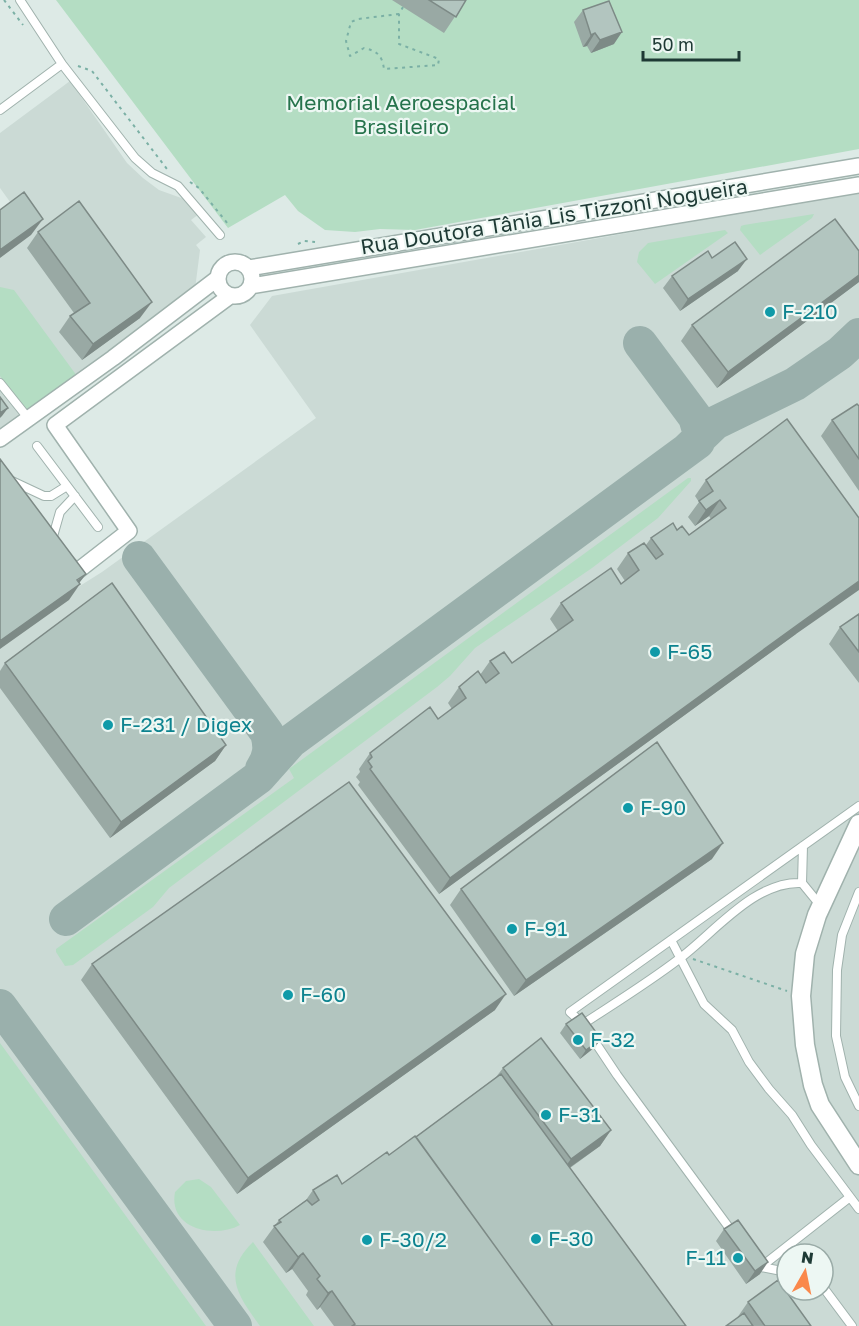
<svg xmlns="http://www.w3.org/2000/svg" width="859" height="1326" viewBox="0 0 859 1326" font-family="'Golos Text',sans-serif">
	<rect width="100%" height="100%" fill="#ddeae6"/>
	<path fill="#cbdad5" fill-rule="evenodd" d="M70,81l57,82 16,15 16,12 25,9 15,15 -8,6 15,17 -10,8 4,5 -5,39 -195,150v-223l13,-10 -13,-18v-55z
		M859,192v1134h-859v-836l75,99 27,-17 214,-154 -66,-93 22,-29zM787,1254h36v36h-36z"/>
	<path fill="#b4ddc3" d="M56,0h803v149l-444,81 -35,-1 -25,3 -30,-2 -27,-19 -13,-16 -57,33z
		M814,214l-2,4 -52,37 -20,-25 1,-4 3,-1z
		M725,230l3,3 -73,51 -18,-22 2,-10 9,-9z
		M0,287l14,3 63,86 -50,37 -27,-37z
		M688,478h3v3l-33,37 -66,50 -117,80 -25,28 -13,11 -268,201 -16,19 -80,58 -8,1 -9,-14v-3l238,-171 -5,-9z
		M0,1043l206,283h-206z
		M199,1179l12,8 29,38c-26,14 -72,4 -65,-33l11,-11z
		M253,1242l61,84h-54c-22,-30 -39,-53 -7,-84z"/>
	<g fill="none" stroke-linecap="round" stroke-linejoin="round">
		<path stroke="#9ab0ac" stroke-width="34" d="M687,450l28,-27 80,-39 45,-31 19,-18
			M139,558l128,175c4,14 3,24 -5,36
			M66,919l193,-142 32,-36 407,-299 2,-8 -5,-17 -55,-74
			M0,1006l235,320"/>
		<g stroke="#a0b2ad" stroke-width="10">
			<path id="service" d="M20,0l42,64 73,94 17,15 26,13 42,49
				M0,110l62,-46
				M0,383l28,35
				M37,446l61,81
				M12,481l32,15h7l16,-10
				M52,540l8,-28 15,-16
				M802,883l1,-37
				M859,892l-17,43 -5,35 -1,66 9,41 14,29
				M671,940l33,64 28,26 17,32 20,27 23,26 19,30 48,64
				M583,1024l-13,-12 289,-206
				M583,1024c32,-21 66,-42 96,-65 35,-26 76,-79 123,-76l18,22
				M593,1039l24,36 116,158
				M758,1264l3,3 26,5
				M762,1266l88,-69
				M823,1287l29,39"/>
		</g>
		<g stroke="#a0b2ad" stroke-width="18">
			<path id="minor" d="M218 279a17 17 0 1 1 34 0a17 17 0 1 1-34 0Z
				M249,268l610,-102
				M251,286l608,-101
				M0,439l113,-81 105,-80
				M69,565l6,8 54,-42 -74,-106 175,-129"/>
		</g>
		<g stroke="#a0b2ad" stroke-width="21">
			<path id="tertiary" d="M859,824l-42,91 -12,39 -4,42 4,49 8,40 7,20 39,60"/>
		</g>
		<path stroke="#7bb0a5" stroke-width="2" stroke-dasharray="3 4.5" stroke-linecap="butt" d="M4,0l19,25
			M399,14l-41,5 -7,3 -5,19 4,15 14,-8c13,3 18,7 20,21l54,-4 1,-6 -40,-15v-30l4,-7
			M78,66l14,5 75,98
			M190,182l9,6 29,36
			M298,244l6,-3 11,1
			M693,959l94,32"/>
		<use href="#service" stroke="#fff" stroke-width="8"/>
		<use href="#minor" stroke="#fff" stroke-width="15"/>
		<use href="#tertiary" stroke="#fff" stroke-width="18"/>
	</g>
	<path fill="#99a9a4" d="M392,0h74l-22,33z
		M583,10l31,34 -23,9 -4,-7 -4,1 -9,-25z
		M38,232l102,86 -58,42 -23,-28 11,-16 4,-3 -47,-65z
		M712,258l26,13 -58,40 -17,-23 9,-12z
		M859,282l-142,106 -36,-47 11,-16z
		M859,406v85l-38,-55 11,-16z
		M787,419l9,215 -357,260 -81,-109 2,-3 -4,-5 4,-5 -1,-3 11,-16 68,-34 14,-10 -4,-6 11,-16 21,-12 10,-14 22,2 46,-32 -8,-12 11,-16 60,-19 4,-3 -8,-12 11,-16 18,-8 5,-7 26,-8 12,5 22,-16 -2,-3 -14,10 -7,-9 11,-15 -4,-6 11,-16z
		M859,614v69l-30,-39 11,-17z
		M5,663l221,82 -11,16 -105,77 -110,-150v-17z
		M712,859l-198,137 -64,-91 11,-16z
		M92,964l403,46 -258,184 -156,-214z
		M566,1024l35,15 -6,8 -15,12 -20,-26z
		M503,1068l108,62 -11,16 -30,22 116,158h-352l-14,-19 -3,3 -11,-15 2,-4 -16,-22 -6,4 -23,-31 16,-22 27,-20 7,-10 29,-6 47,-29 27,-18 80,-60z
		M724,1229l36,45 -14,10 -30,-43z
		M748,1302l63,24h-85l11,-8z"/>
	<path fill="#7d8a86" d="M622,32l-8,12 -23,9 9,-13z
		M595,33l-8,13 -4,1 8,-12z
		M43,219l-12,16 -31,23v-8z
		M747,259l-9,12 -58,40 8,-12z
		M859,275v7l-142,106 11,-16z
		M152,302l-12,16 -58,42 11,-16z
		M8,408l-6,8 -2,2v-5z
		M720,500l-11,16 -14,10 11,-16z
		M86,574l-9,12 3,-2 -11,16 -69,49v-8z
		M859,581v9l-63,44 -357,260 11,-16 357,-260z
		M226,745l-11,16 -105,77 11,-16z
		M723,843l-11,16 -198,137 12,-16z
		M506,994l-11,16 -258,184 11,-16z
		M601,1039l-6,8 -15,12 6,-9z
		M611,1130l-11,16 -41,29 12,-16z
		M303,1253l-11,16 -6,4 12,-16z
		M768,1262l-8,12 -14,10 9,-13z
		M332,1291l-12,16 -3,3 11,-17z"/>
	<path fill="#b2c5bf" stroke="#7d8a86" stroke-width="1.5" d="M429,0h37l-10,17z
		M609,1l13,31 -22,8 -5,-7 -4,2 -8,-25z
		M24,192l19,27 -43,31v-40z
		M79,201l73,101 -59,42 -23,-28 20,-13 -52,-71z
		M835,219l24,32v24l-131,97 -36,-47z
		M735,242l12,17 -59,40 -16,-23 36,-25 4,7z
		M0,397l8,11 -8,5z
		M857,404l2,2v53l-27,-39z
		M787,419l72,99v63l-52,37 -357,260 -80,-109 2,-2 -4,-6 4,-4 -2,-4 60,-46 8,12 28,-21 -7,-11 19,-16 8,12 13,-10 -9,-12 14,-9 8,11 61,-43 -12,-17 50,-35 10,16 18,-14 -11,-17 16,-10 12,16 7,-5 -12,-16 22,-15 4,7 5,-4 7,9 37,-27 -6,-8 -14,10 -7,-9 14,-10 -7,-11z
		M0,459l86,115 -9,6 3,4 -80,57z
		M112,583l114,162 -105,77 -116,-159z
		M859,614v38l-19,-25z
		M657,742l66,101 -197,137 -65,-91z
		M349,782l157,212 -258,184 -156,-214z
		M582,1013l19,26 -15,11 -20,-26z
		M541,1038l70,92 -40,29 -68,-91z
		M501,1074l185,252h-133l-137,-189z
		M415,1136l138,190h-201l3,-2 -23,-33 -4,2 -11,-14 3,-3 -17,-23 -5,4 -24,-31 7,-4 -2,-2 28,-20 5,5 7,-5 -6,-10 24,-15 5,9 45,-32 2,3z
		M738,1220l30,42 -13,9 -31,-42z
		M778,1280l33,46h-46l-17,-24z
		M744,1313l9,13h-27z"/>
	<g fill="#0f9aa8" stroke="#edf7f3" stroke-width="2">
		<circle cx="770" cy="312" r="6"/>
		<circle cx="655" cy="652" r="6"/>
		<circle cx="108" cy="725" r="6"/>
		<circle cx="628" cy="808" r="6"/>
		<circle cx="512" cy="929" r="6"/>
		<circle cx="288" cy="995" r="6"/>
		<circle cx="578" cy="1040" r="6"/>
		<circle cx="546" cy="1115" r="6"/>
		<circle cx="536" cy="1239" r="6"/>
		<circle cx="367" cy="1240" r="6"/>
		<circle cx="738" cy="1258" r="6"/>
	</g>
	<g text-anchor="middle" stroke-width="4.5" stroke-linejoin="round" paint-order="stroke">
		<g font-size="21" fill="#26734c" stroke="#edf7f3">
			<text x="401" y="110">Memorial Aeroespacial<tspan x="401" dy="24">Brasileiro</tspan></text>
		</g>
		<g font-size="21" fill="#1e3a35" stroke="#edf7f3">
			<text transform="translate(554 217) rotate(-9)" y="7">Rua Doutora Tânia Lis Tizzoni Nogueira</text>
		</g>
		<g font-size="21" fill="#0d838f" stroke="#edf7f3" text-anchor="start">
			<text x="782" y="319">F-210</text>
			<text x="667" y="659">F-65</text>
			<text x="120" y="732">F-231 / Digex</text>
			<text x="640" y="815">F-90</text>
			<text x="524" y="936">F-91</text>
			<text x="300" y="1002">F-60</text>
			<text x="590" y="1047">F-32</text>
			<text x="558" y="1122">F-31</text>
			<text x="548" y="1246">F-30</text>
			<text x="379" y="1247">F-30/2</text>
			<text x="726" y="1265" text-anchor="end">F-11</text>
		</g>
	</g>
	<g transform="translate(805 1272) rotate(9)"><circle r="28" fill="#edf7f3" stroke="#9aaba7" stroke-width="1.5"/>
	<path d="M0-4.5L10 22L0 15L-10 22Z" fill="#fa884b"/>
	<text y="-9" font-size="16" font-weight="bold" text-anchor="middle" fill="#1e3a35">N</text>
	</g>
	<path d="M643 51v9h96v-9" fill="none" stroke="#1e3a35" stroke-width="3"/>
	<text x="652" y="51" font-size="18" fill="#1e3a35" stroke="#edf7f3" stroke-width="4.5" paint-order="stroke">50 m</text>
</svg>
